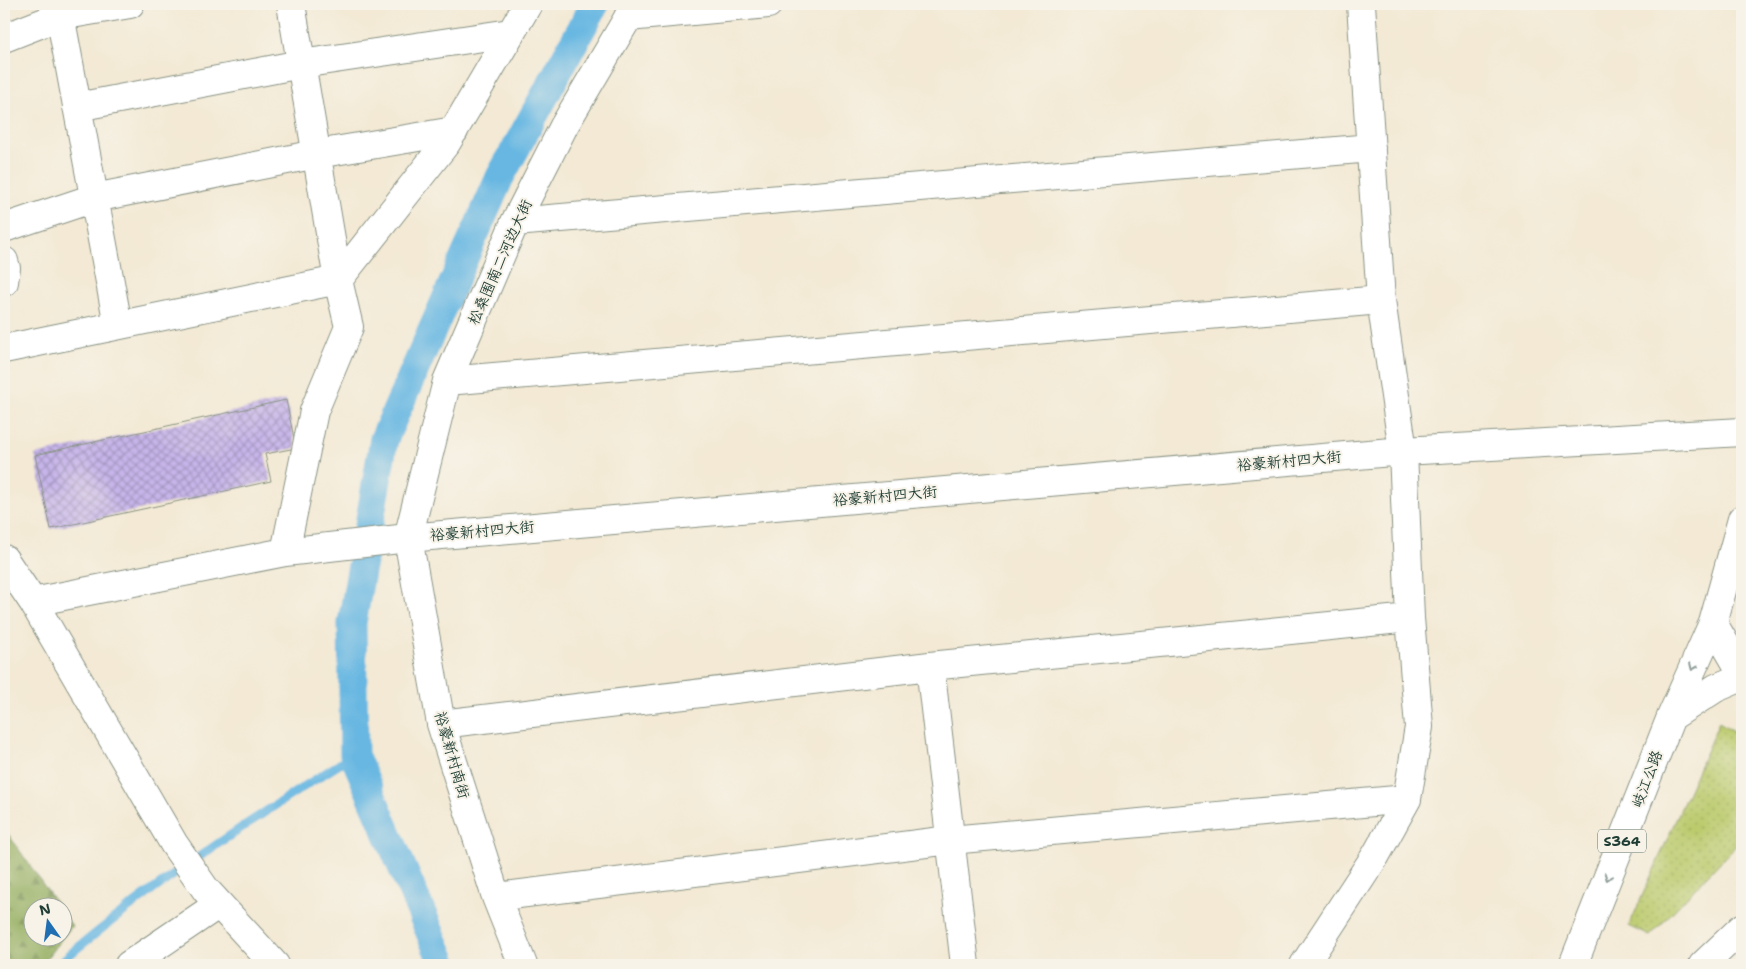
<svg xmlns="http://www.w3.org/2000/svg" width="1746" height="969" viewBox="0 0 1746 969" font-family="'Shantell Sans','LXGW WenKai TC',sans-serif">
	<defs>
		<pattern id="grass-dots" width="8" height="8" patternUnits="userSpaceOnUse" patternTransform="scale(1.25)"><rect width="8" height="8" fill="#bbca6c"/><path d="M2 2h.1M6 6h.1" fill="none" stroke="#a0ae5e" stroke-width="1.8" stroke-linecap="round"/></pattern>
		<pattern id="forest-firs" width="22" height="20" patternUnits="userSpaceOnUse" patternTransform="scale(1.25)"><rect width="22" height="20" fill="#94ae60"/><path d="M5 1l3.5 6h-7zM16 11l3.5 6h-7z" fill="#788f50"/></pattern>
		<pattern id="building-cross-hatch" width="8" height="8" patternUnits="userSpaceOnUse" patternTransform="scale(1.25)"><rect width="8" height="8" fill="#c7b5ea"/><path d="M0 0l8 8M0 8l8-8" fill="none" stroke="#a194be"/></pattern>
	</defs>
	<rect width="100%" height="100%" fill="#f7f3e8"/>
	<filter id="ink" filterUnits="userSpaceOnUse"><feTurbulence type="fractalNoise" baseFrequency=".02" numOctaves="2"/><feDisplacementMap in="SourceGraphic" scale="10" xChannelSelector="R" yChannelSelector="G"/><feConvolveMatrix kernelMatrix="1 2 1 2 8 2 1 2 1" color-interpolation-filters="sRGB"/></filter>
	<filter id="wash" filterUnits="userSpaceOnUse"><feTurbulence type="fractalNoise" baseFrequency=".0096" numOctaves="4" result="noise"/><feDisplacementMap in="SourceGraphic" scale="20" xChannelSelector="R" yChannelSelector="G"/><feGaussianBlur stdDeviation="1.12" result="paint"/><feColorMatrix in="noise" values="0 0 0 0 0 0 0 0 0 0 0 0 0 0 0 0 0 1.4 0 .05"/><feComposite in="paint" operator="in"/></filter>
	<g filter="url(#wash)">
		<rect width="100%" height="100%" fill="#f3e9d4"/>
		<path fill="url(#grass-dots)" stroke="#6d8450" d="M1719,722l23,15v102l-92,97 -21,-10z"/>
		<path fill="url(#forest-firs)" stroke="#5a764a" d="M4,828l54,78h-26v30h30l1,-23 9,13 -31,39h-37z"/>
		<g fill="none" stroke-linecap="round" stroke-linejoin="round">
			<path stroke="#68b7e2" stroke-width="9" d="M57,965c93,-78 194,-146 297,-210"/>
			<path stroke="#68b7e2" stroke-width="29" d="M444,965l-90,-210 -2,-132 32,-184 116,-262 95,-173"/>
		</g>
		<g id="blocks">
			<path fill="url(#building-cross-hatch)" d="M286,400l10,48 -31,6 6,27 -220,48 -16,-74z"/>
		</g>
	</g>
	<g filter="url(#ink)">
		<use href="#blocks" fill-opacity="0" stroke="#899384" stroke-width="1"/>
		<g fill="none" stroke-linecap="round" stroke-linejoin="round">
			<g stroke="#899384" stroke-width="30">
				<path id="minor" d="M58,4l60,321
					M628,17l140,-13
					M4,38l56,-22 70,-12
					M77,107l224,-43 209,-31
					M515,222l856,-74
					M4,228l90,-30 223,-44 137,-23
					M4,261l2,7 -2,14
					M4,349l334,-69 -47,-276
					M447,381l934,-81
					M285,552l29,-141 35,-84 -11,-47 109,-138 81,-138
					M4,559l29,43 141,242 32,46 69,75
					M33,602l252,-50 123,-14 995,-87 339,-19
					M930,666l35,299
					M441,724l489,-58 480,-48
					M496,897l454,-57 457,-41
					M129,965l90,-61
					M523,965l-27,-68 -55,-173 -33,-186 39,-157 68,-159 49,-96 72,-122
					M1304,965l72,-110 31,-56 12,-72 -9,-109 -7,-167 -22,-151 -20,-296"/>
			</g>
			<g stroke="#899384" stroke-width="30">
				<path id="major" d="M1713,623l29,50
					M1671,717l45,-29 26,-11
					M1573,965l98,-248 42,-94 29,-104
					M1703,965l39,-37"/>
			</g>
			<use href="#minor" stroke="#fff" stroke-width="28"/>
			<use href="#major" stroke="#fff" stroke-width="28"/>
		</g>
		<defs><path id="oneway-chevron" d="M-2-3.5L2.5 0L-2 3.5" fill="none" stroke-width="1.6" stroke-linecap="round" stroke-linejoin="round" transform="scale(1.25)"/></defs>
		<g stroke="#8f9e9a">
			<use href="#oneway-chevron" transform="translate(1693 667) rotate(114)"/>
			<use href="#oneway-chevron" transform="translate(1608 877) rotate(111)"/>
		</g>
	</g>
	<g text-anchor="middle" stroke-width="4" stroke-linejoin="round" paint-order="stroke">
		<rect fill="#f7f3e8" stroke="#60746a" stroke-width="1" x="1598" y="829.5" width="48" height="23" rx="4"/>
		<g font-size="14" font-weight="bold" fill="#1f3d34">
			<text x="1622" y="846">S364</text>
		</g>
		<g font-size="15" fill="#1f3d34" stroke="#f7f3e8">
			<text transform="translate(500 262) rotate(-66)" y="5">松桑围南二河边大街</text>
			<text transform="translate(1289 461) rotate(-5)" y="5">裕豪新村四大街</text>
			<text transform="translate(885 496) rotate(-5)" y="5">裕豪新村四大街</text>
			<text transform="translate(482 531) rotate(-5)" y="5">裕豪新村四大街</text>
			<text transform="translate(452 755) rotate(74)" y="5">裕豪新村南街</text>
			<text transform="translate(1647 779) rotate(-69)" y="5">岐江公路</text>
		</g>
	</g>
	<rect width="1746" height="969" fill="none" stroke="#f7f3e8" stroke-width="20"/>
	<g transform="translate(48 922) rotate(346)"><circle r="24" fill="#f7f3e8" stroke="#a1aaa0"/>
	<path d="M0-4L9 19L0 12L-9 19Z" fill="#1f6fb2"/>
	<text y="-8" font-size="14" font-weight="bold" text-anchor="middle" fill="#1f3d34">N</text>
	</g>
</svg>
